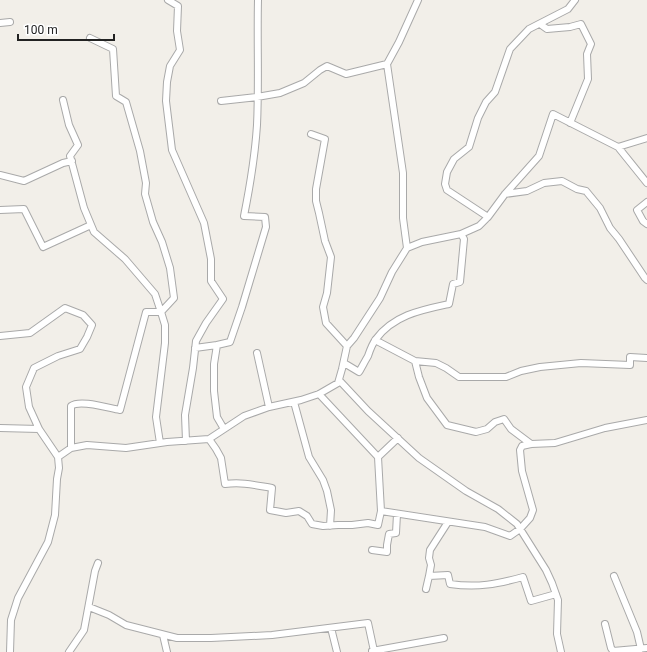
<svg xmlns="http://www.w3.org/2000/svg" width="647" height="652" viewBox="0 0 647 652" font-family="Roboto,sans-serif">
	<rect width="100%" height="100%" fill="#f2efe9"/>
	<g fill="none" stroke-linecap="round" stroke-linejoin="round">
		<g stroke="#a9a9a9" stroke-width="8">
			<path id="minor" d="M168,0l10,6 -1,25 3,19 -10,16 -3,16 -1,19 6,49 32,73 7,36v22l12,18 -17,24 -10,18 -3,27 -8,47 1,26
				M0,23l10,-1
				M540,24l7,5 23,-2 11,-3 10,20 -4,10 1,25 -18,44
				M90,38l23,11 3,47 10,6 14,49 6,32 -1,11 8,28 9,20 8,26 4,30 -13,14 4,13v18l-9,74 4,26
				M63,100l6,25 9,20 -8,11 14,52 10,24 31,27 30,35 6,18h-15l-26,98c-12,-2 -40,-11 -49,-4v42
				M221,101l36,-4 23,-4 24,-10 16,-13 7,-4 19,8 41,-10
				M311,134l14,5 -9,50v12l3,12 6,28 6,16 -4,36 -4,14 3,16 21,23
				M618,147l29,36
				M0,175l24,6 39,-18 9,-2
				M505,194l22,-3 17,-8 18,-2 15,8 9,2 14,17 10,20 9,11 26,39 2,2
				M647,202l-10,8 6,11 4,3
				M0,210l24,-1 19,38 48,-22
				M488,217l17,-23 34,-38 14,-42 65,33 29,-9
				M407,248l-4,-30v-45l-16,-109 12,-22 19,-42
				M0,336l30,-3 35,-25 18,7 9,10 -5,12 -7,12 -22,7 -24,12 -8,19 3,20 10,22 19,28
				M375,340l40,21 21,2 10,5 13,9h47l15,-6 19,-4 41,-4 49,2v-8l17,1
				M217,345l13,-3 12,-35 24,-80 -1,-10 -21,-1c6,-30 11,-60 13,-91 2,-41 0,-83 1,-125
				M195,348l22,-3 -3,19v27l3,26 7,12
				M257,353l12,54
				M415,361l4,16 8,21 20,27 29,7 11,-3 8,-7 9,-3 7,10 20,15
				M344,363l15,9c3,-5 6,-11 9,-16 2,-6 4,-12 8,-17 18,-24 45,-29 73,-35l4,-20 7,-2 4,-43 -3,-5
				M339,380l29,31 51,47 47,33 32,18 19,15 29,46 6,13 6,17 -1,34 4,18
				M319,394l59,63 3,54 104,16 25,9 10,-7 10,-11 3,-8 -11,-39 -2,-21 2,-4 9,-2 24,-1 50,-15 42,-8
				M294,402l15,55 14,23 4,11 4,19 -1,16
				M0,428l39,1
				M209,439l7,10 5,9 4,26c18,-2 29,1 47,4l-2,22 16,3 13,-2 8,5 5,8 11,2 15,-1h14l16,-2 10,2 3,-14
				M378,457l20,-19
				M372,550l15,2v-7l2,-11 7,-1 1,-19
				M429,576l2,-11 -2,-7 1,-8 18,-28
				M614,576l23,56 4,17
				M426,589l3,-13 19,-1 2,9c28,4 47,0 73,-7l8,24 25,-7
				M89,607l20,8 17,10 51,13h34l61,-3 96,-12 6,28
				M605,624l6,24 2,3 34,-3
				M331,628l6,24
				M163,635l4,17
				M372,651l72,-13
				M10,652l1,-32 7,-22 30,-56 7,-27 2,-36 2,-11 -1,-11 13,-9 16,-3 39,3 41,-6 42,-3 35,-23 25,-9 32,-7 18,-6 19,-11 4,-14 5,-23 7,-8 26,-40 12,-26 15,-24 15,-6 39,-8 18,-8 9,-9 -41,-27 -2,-6 2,-12 7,-13 15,-12 9,-29 8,-16 9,-10 15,-43 19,-20 39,-20 7,-9
				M69,652l15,-22 11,-59 3,-8"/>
		</g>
		<use href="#minor" stroke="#fff" stroke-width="6"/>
	</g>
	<path d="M18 34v6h96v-6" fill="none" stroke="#222222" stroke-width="2"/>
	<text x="24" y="34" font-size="12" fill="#222222" stroke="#ffffff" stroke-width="3" paint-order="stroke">100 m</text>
</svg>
